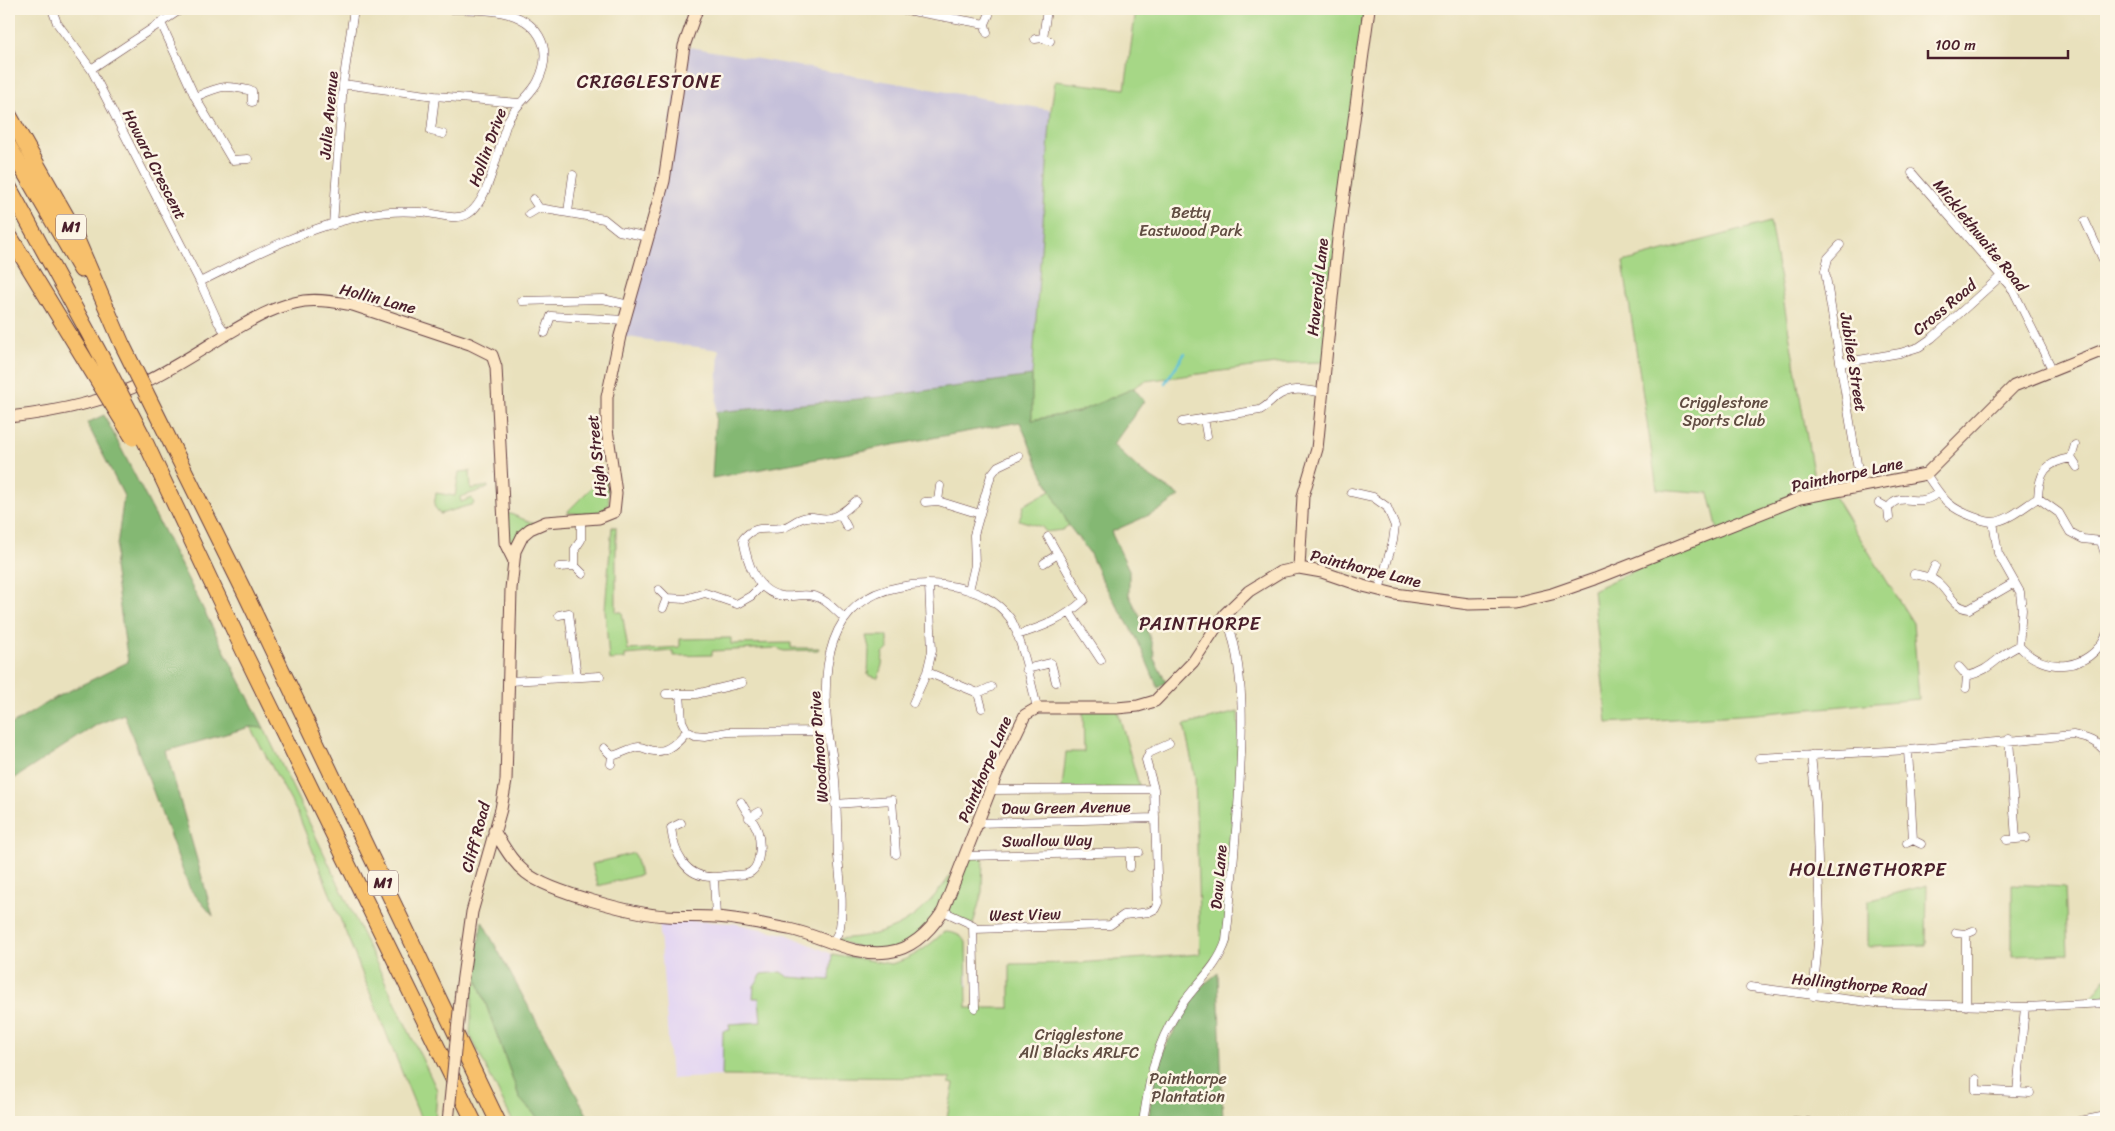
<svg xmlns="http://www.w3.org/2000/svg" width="2115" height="1131" viewBox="0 0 2115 1131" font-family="Sriracha,sans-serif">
	<rect width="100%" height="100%" fill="#fcf5e5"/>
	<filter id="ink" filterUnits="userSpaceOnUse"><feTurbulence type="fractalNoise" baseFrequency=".02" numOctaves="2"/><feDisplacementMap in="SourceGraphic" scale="10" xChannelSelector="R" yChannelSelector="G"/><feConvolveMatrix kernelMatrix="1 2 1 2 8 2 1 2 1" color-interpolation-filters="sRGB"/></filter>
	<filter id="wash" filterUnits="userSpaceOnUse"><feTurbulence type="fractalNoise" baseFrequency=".0096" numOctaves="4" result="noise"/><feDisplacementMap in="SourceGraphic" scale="20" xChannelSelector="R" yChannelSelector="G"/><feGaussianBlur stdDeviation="1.12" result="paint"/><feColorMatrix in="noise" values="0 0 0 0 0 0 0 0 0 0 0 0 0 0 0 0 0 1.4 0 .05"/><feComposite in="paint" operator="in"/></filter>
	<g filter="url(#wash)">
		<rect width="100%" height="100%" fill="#e9e1bd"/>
		<path fill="#e2d4f3" d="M659,919l73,4 54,11 46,20 59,10 10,-2 25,-13 18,-17h6l13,6 3,4 2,45 -227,88 -70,4z"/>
		<path fill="#c5c0da" d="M684,46l367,64 -19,266 -152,21 -164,15 3,-62 -99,-14 29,-99z"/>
		<path fill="#a6d786" stroke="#787b58" d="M1136,9h233l-43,353 -43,1 -138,18 -17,10 -50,21 -47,8 1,-44 19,-266 4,-29 70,8z
			M1770,222l47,274 15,-3 81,130 6,76 -163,15 -149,9 -14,-133 125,-60 -9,-37 -52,-4 -34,-227z
			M470,471l1,18 17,-3v2l-28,9 1,5 11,-4 2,6 -34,10 -6,-8 2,-13 19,3 4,-24z
			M607,478l2,24c-5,15 -28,11 -41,11v-2l32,-32z
			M1051,490l18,35 -7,5 -16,2 -4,-5 -23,-7 5,-15z
			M508,513l30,12 -23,26 -8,-12z
			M612,527h4v85h6l6,38 52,-3v-8l51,-1v6l60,-1v5h28l-1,2 -34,1 -7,-3 -65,3v4l-39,1v-5l-48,4v4l-16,1 -4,-51z
			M866,636h22v13l-5,5 -1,11 -4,13 -10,-3 1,-27z
			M1117,708l23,81h-78l4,-37h18l-1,-43z
			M1238,712l2,62 -14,167 -66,101 -17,80h-197l8,-38 -5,-1 1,-5 -228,-2 1,-45 7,-1 -1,-6 32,-2 -2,-24h-6l1,-12 8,-12 19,-2 7,5 42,3 2,-26 59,10c21,-5 37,-17 53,-32 9,0 16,2 22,10l1,66h43v-44l67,-1 123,-9 -5,-177 -11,-52z
			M250,727l14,1 173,362 -2,32h-13l-124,-308z
			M634,853l6,22 -42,11 -6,-22z
			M983,855l-1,37 -9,33 -30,-14 -25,30 -42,12 -42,-14c74,-3 90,-27 131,-83z
			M2012,884l53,3 3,67 -56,2z
			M1927,885l-1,60 -58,2v-46z
			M474,971l46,128 22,23h-29l-43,-87z
			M2106,977v26l-20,1z"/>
		<path fill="#84b873" stroke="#676c4f" d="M1032,376v44l46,-8 56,-24 10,13 -31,44 28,26 39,25 -22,15 -47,21 18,38v25l20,40 6,21 -2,1 13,25 -8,6 -21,-49 -33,-55 -15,-32 -20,-26 -31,-61 -18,-43 -308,56 4,-66 164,-15z
			M104,415l160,313 -14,-1 -84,24 47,165 -23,-27 -66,-175 -26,10 -89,58v-56l48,-29 71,-35 -14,-95 10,-71 -37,-73z
			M482,921l109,201h-49l-22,-23 -46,-128z
			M1218,973l5,149h-75l4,-29 12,-45 38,-62z"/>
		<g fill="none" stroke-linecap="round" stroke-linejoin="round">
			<path stroke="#5dc1db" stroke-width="2.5" d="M1165,383l20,-30"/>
		</g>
	</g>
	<g filter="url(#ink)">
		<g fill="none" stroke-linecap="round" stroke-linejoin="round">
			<g stroke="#623c41" stroke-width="9">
				<path id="street" d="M52,9l5,14 34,46 109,213 18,40 9,13
					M900,9l85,15
					M161,23l34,74 37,63 16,-1
					M987,33l-2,-9 4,-9
					M1043,38l4,-29
					M1035,39l8,-1 7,3
					M91,69l89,-59 6,-1
					M343,84l92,12 84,7
					M435,96l-4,35 12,3
					M195,97c26,-11 29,-13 57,-6v11
					M1912,173l101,117 40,81
					M539,208l65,11 15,12 30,6
					M568,212l5,-37
					M529,214l10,-6 -6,-9
					M2085,221l21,45
					M333,225l10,-141 11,-75
					M1840,245l-12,13 -3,13 36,217
					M200,282c55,-28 111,-57 172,-68 16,-3 33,-3 49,-2 14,1 32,9 45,3 23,-11 32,-68 41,-92 7,-18 24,-27 31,-42 17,-35 -1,-62 -38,-69 -18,-3 -38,-2 -57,-3
					M522,301l81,-2 26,6
					M545,333l6,-17 74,4
					M1841,363l59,-10 19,-6 13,-9 69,-62
					M1204,419l3,17
					M1182,422l78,-12c7,-4 11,-8 16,-13 15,-11 31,-7 48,-4
					M2075,445l-4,13 6,9
					M1926,474c16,23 20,33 48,43 6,2 12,5 19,5 15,-1 32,-16 45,-24
					M1351,492l22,5 14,10 8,19 -2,15 -14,49
					M2038,498l21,15 11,19 13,7 18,2
					M2038,498c1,-25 7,-36 33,-40
					M938,501l2,-15
					M925,502l13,-1 42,13
					M1879,503l9,5 1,10
					M1888,508c10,-14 22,-6 35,-8 6,-1 11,-4 16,-7
					M840,514l7,13
					M1993,522l5,31 22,39 2,18 -3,36c26,29 71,25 87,-11
					M2104,551l-3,-10 5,-4
					M1044,563l14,-9
					M575,566l8,8
					M559,567l16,-1v-17l6,-9v-21
					M1914,574c8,2 16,2 23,8 12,9 16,26 32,27l45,-26
					M1930,577l5,-11
					M659,590l8,8 -4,10
					M969,590l6,-25 -1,-30 17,-60 7,-9 21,-10
					M667,598l18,1 20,-6 32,11 14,-8 11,-11
					M1070,613l31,47
					M559,615l10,-2 8,64
					M844,618c-8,-7 -17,-18 -27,-21 -12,-5 -24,1 -35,-1 -27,-4 -35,-35 -39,-57 12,-15 23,-8 39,-11 9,-2 15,-10 25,-11 8,-1 15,3 23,1 10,-2 18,-10 26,-17
					M1017,635c26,-8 47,-16 67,-35l-36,-63
					M1959,667l8,9 -1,12
					M1026,669l25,-6 5,19
					M927,672l51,21
					M1967,676c26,-6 30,-21 52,-30
					M510,681l90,-5
					M666,694h30l46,-11
					M680,694l2,27 5,10 7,4 11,1 23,-4 100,-1
					M913,703l14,-31 5,-21 -3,-66
					M982,708l-4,-15 13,-6
					M2009,739l7,100
					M604,748l8,8 -1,8
					M1908,750l5,90
					M1811,755l5,48 4,119 -7,74
					M612,756c9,-2 17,-8 27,-9 5,0 10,4 15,4 14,2 25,-11 33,-20
					M1759,758l149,-8 165,-15c13,3 25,6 33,18
					M991,790l163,-1
					M835,804l57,-4 4,54
					M749,818l10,-6
					M681,823l-10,5c3,25 14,50 43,49 6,0 13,-2 19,-2 7,-1 12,1 18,-3 10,-7 10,-29 7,-40 -3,-10 -12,-20 -17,-30
					M978,823l177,-5
					M2007,840l19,-2
					M1907,843l6,-3 8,4
					M1130,852v15
					M965,856l174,-4
					M714,878l2,39
					M943,911l30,14 2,83
					M974,929l136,-4 14,-10 25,-3 6,-3 3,-6 -4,-114 -8,-29 3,-7 20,-9
					M1956,933l10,1 7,-3
					M1966,934v72
					M832,944c2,-5 7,-11 8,-17 4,-23 0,-48 -2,-71 -1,-29 -1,-59 -4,-87 -1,-13 -4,-25 -6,-38 -7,-61 -2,-131 71,-144 28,-6 63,-3 88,11 9,5 17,12 23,20 11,17 22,68 27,90
					M1750,987l126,16 149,4 81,-4
					M1976,1079v11l54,3
					M2017,1092l8,-85
					M1794,1121l15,1
					M1143,1122c7,-46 12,-79 40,-119 15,-21 35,-37 43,-62 5,-45 8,-89 12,-134 4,-62 10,-135 -13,-193
					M2075,1122l31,-6"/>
			</g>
			<g stroke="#623c41" stroke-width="13">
				<path id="secondary" d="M9,417c46,-5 93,-14 136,-35 27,-13 53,-30 79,-46 26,-15 49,-30 80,-35 16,-2 33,1 49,4l117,39 22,11 4,12 9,176 8,16
					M1299,568l4,-72 14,-47 21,-211 31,-229
					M494,831c10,15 17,30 32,42 24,19 108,41 140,43 16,1 32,0 49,1 24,1 50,8 74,12 34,7 63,28 99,23 25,-3 42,-21 55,-41l54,-138 28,-58 12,-7h80l21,-2 17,-5 38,-39 32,-48 24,-23 31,-19 19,-4 23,4 41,14 32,8 74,10 46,-1 37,-9 43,-15 205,-81 126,-24 88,-88 92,-37
					M461,991l11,-79 29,-103 5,-28 5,-192 4,-38 8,-16 7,-6 16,-7 53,-4 15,-6 2,-19 -9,-64v-32l13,-61 44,-155 20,-135 13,-37"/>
			</g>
			<g stroke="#623c41" stroke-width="17">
				<path id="highway" d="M9,115l60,106 53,123
					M9,146l72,124
					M9,187l92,169
					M9,235l78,128
					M162,425l83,168 253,529
					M142,435l104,221 228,466"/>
			</g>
			<use href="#street" stroke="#fff" stroke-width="8"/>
			<use href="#secondary" stroke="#fce6c4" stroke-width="11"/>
			<use href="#highway" stroke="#f7c06c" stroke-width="15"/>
			<g stroke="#623c41" stroke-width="13" stroke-linecap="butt">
				<path id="secondary-bridge" d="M448,1122l13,-131"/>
			</g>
			<g stroke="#623c41" stroke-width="17" stroke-linecap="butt">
				<path id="highway-bridge" d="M122,344l40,81
					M101,356l41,79
					M87,363l46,75"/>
			</g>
			<use href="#secondary-bridge" stroke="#fce6c4" stroke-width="11"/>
			<use href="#highway-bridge" stroke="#f7c06c" stroke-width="15"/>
		</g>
	</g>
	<g text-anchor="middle" stroke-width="5" stroke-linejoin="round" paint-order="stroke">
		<g fill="#fcf5e5" stroke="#7f5f63" stroke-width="1">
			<rect x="56" y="214.5" width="30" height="25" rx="4"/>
			<rect x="368" y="870.5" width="30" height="25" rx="4"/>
		</g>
		<g font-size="15" font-weight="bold" fill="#4a1f2b">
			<text x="71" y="232">M1</text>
			<text x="383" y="888">M1</text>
		</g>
		<g font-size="16" fill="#4a1f2b" stroke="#fcf5e5">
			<text transform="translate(328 115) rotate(-85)" y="6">Julie Avenue</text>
			<text transform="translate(487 147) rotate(-70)" y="6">Hollin Drive</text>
			<text transform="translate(155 164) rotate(63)" y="6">Howard Crescent</text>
			<text transform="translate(1981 235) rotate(51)" y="6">Micklethwaite Road</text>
			<text transform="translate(1317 287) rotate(-84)" y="6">Haveroid Lane</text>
			<text transform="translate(378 298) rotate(15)" y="6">Hollin Lane</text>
			<text transform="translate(1944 307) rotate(-40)" y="6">Cross Road</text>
			<text transform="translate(1854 362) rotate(81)" y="6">Jubilee Street</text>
			<text transform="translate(596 456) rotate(-96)" y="6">High Street</text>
			<text transform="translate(1847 474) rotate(-12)" y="6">Painthorpe Lane</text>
			<text transform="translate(1366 568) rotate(14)" y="6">Painthorpe Lane</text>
			<text transform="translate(818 747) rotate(-94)" y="6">Woodmoor Drive</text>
			<text transform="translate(984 769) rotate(-67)" y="6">Painthorpe Lane</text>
			<text transform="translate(1066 807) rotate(-1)" y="6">Daw Green Avenue</text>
			<text transform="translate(475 837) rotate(-75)" y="6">Cliff Road</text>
			<text transform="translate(1047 840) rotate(-1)" y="6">Swallow Way</text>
			<text transform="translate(1218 877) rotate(-85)" y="6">Daw Lane</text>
			<text transform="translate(1025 914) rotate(-1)" y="6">West View</text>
			<text transform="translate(1859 984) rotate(5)" y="6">Hollingthorpe Road</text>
		</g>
		<g font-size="16" fill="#614d42" stroke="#fcf5e5">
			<text x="1191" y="218">Betty<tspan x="1191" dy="18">Eastwood Park</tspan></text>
			<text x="1724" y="408">Crigglestone<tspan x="1724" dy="18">Sports Club</tspan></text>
			<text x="1079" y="1040">Crigglestone<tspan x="1079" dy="18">All Blacks ARLFC</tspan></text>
			<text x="1188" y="1084">Painthorpe<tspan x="1188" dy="18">Plantation</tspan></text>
		</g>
		<g font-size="19" letter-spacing="1" fill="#4a1f2b" stroke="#fcf5e5">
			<text x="649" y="88">CRIGGLESTONE</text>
			<text x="1200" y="630">PAINTHORPE</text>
			<text x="1868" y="876">HOLLINGTHORPE</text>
		</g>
	</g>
	<rect width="2115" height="1131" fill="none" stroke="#fcf5e5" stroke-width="30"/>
	<path d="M1928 50v8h140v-8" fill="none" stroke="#4a1f2b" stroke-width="2.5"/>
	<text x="1935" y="50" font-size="15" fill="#4a1f2b" stroke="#fcf5e5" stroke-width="4" paint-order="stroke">100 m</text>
</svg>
